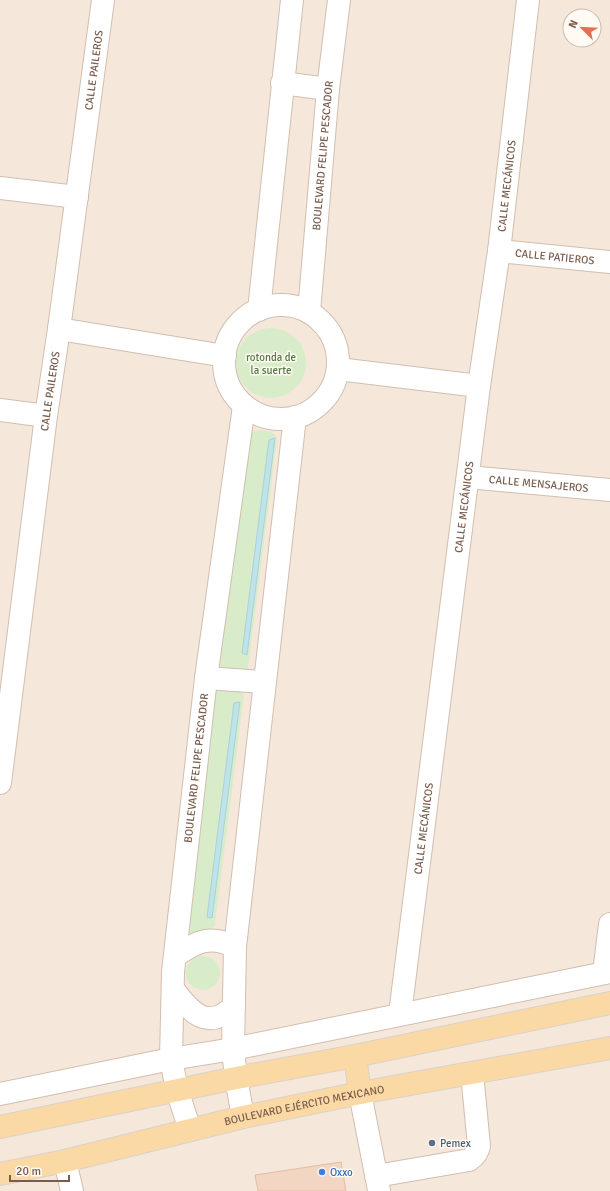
<svg xmlns="http://www.w3.org/2000/svg" width="610" height="1191" viewBox="0 0 610 1191" font-family="Signika,sans-serif">
	<rect width="100%" height="100%" fill="#fdf6ec"/>
	<path fill="#f5e8da" fill-rule="evenodd" d="M0,0h610v1191h-610zM570,16h24v24h-24z"/>
	<path fill="#d8ecc9" d="M236 363a35 35 0 1 1 70 0a35 35 0 1 1-70 0Z
		M258,430l14,2 5,6 -29,230 -8,7 -11,2 -14,-13 34,-231z
		M225,687l13,2 6,6 -29,230c-10,8 -16,11 -28,6l28,-241z
		M186 973a17 17 0 1 1 34 0a17 17 0 1 1-34 0Z"/>
	<path fill="#bfe3e8" stroke="#a5d3da" d="M275,438l-28,217 -5,-2 27,-213z
		M240,702l-28,216 -5,-1 27,-214z"/>
	<path fill="#f3d5c3" stroke="#e6bba3" d="M341,1162l5,29h-88l-3,-16z"/>
	<g fill="none" stroke-linecap="round" stroke-linejoin="round">
		<g stroke="#d1beb0" stroke-width="24">
			<g id="minor">
				<path d="M282,83l46,6"/>
				<path d="M0,188l77,9"/>
				<path id="s1" d="M499,251l111,11"/>
				<circle cx="281" cy="362" r="57"/>
				<path d="M259,310l33,-310"/>
				<path id="s2" d="M309,312l19,-223 11,-89"/>
				<path d="M59,329l166,27"/>
				<path d="M338,369l141,17"/>
				<path d="M0,410l46,6"/>
				<path id="s3" d="M468,477l142,13"/>
				<path d="M206,678l58,4"/>
				<path id="s4" d="M0,783l46,-367 13,-87 44,-329"/>
				<path d="M175,956c21,-14 35,-22 60,-9"/>
				<path d="M604,973l6,-49"/>
				<path d="M173,989c17,23 35,43 61,17"/>
				<path id="s5" d="M400,1014l79,-628 20,-135 29,-251"/>
				<path d="M360,1093l19,97"/>
				<path d="M0,1094l171,-35 62,-10 377,-77"/>
				<path d="M243,1117l-7,-39 -3,-29 2,-102 60,-530"/>
				<path id="s6" d="M190,1130l-13,-40 -6,-31 2,-87 33,-294 38,-272"/>
				<path d="M65,1161l7,30"/>
				<path d="M376,1176l93,-16c6,-4 9,-8 10,-14l-7,-73"/>
			</g>
		</g>
		<g stroke="#dad1cd" stroke-width="24">
			<g id="major">
				<path d="M355,1056l5,37"/>
				<path d="M0,1127l236,-49 119,-22 255,-53"/>
				<path id="s7" d="M0,1174l65,-13 178,-44 117,-24 250,-45"/>
			</g>
		</g>
		<use href="#minor" stroke="#fff" stroke-width="22"/>
		<use href="#major" stroke="#fbd9a5" stroke-width="22"/>
	</g>
	<circle fill="#5c6f8a" stroke="#fffaf3" stroke-width="1.5" cx="432" cy="1143" r="4"/>
	<circle fill="#3f7fe0" stroke="#fffaf3" stroke-width="1.5" cx="322" cy="1172" r="4"/>
	<g text-anchor="middle" stroke-width="3" stroke-linejoin="round" paint-order="stroke">
		<g font-size="11" fill="#7a5c4d" stroke="#fffaf3">
			<text dy="4" stroke="none"><textPath href="#s4" startOffset="719">CALLE PAILEROS</textPath></text>
			<text dy="4" stroke="none"><textPath href="#s2" startOffset="157">BOULEVARD FELIPE PESCADOR</textPath></text>
			<text dy="4" stroke="none"><textPath href="#s5" startOffset="835">CALLE MECÁNICOS</textPath></text>
			<text dy="4" stroke="none"><textPath href="#s1" startOffset="56">CALLE PATIEROS</textPath></text>
			<text dy="4" stroke="none"><textPath href="#s4" startOffset="395">CALLE PAILEROS</textPath></text>
			<text dy="4" stroke="none"><textPath href="#s3" startOffset="71">CALLE MENSAJEROS</textPath></text>
			<text dy="4" stroke="none"><textPath href="#s5" startOffset="511">CALLE MECÁNICOS</textPath></text>
			<text dy="4" stroke="none"><textPath href="#s6" startOffset="366">BOULEVARD FELIPE PESCADOR</textPath></text>
			<text dy="4" stroke="none"><textPath href="#s5" startOffset="187">CALLE MECÁNICOS</textPath></text>
			<text dy="4" stroke="none"><textPath href="#s7" startOffset="312">BOULEVARD EJÉRCITO MEXICANO</textPath></text>
		</g>
		<g font-size="11" fill="#537a41" stroke="#fffaf3">
			<text x="271" y="361">rotonda de<tspan x="271" dy="13">la suerte</tspan></text>
		</g>
		<g font-size="11" fill="#4e5e75" stroke="#fffaf3" text-anchor="start">
			<text x="440" y="1147">Pemex</text>
		</g>
		<g font-size="11" fill="#366cbe" stroke="#fffaf3" text-anchor="start">
			<text x="330" y="1176">Oxxo</text>
		</g>
	</g>
	<g transform="translate(582 28) rotate(294)"><circle r="19" fill="#fffaf3" stroke="#cabbb1"/>
	<path d="M0-3L7 15L0 10L-7 15Z" fill="#e76f51"/>
	<text y="-6" font-size="11" font-weight="bold" text-anchor="middle" fill="#7a5c4d">N</text>
	</g>
	<path d="M10 1175v6h59v-6" fill="none" stroke="#7a5c4d" stroke-width="2"/>
	<text x="16" y="1175" font-size="12" fill="#7a5c4d" stroke="#fffaf3" stroke-width="3" paint-order="stroke">20 m</text>
</svg>
